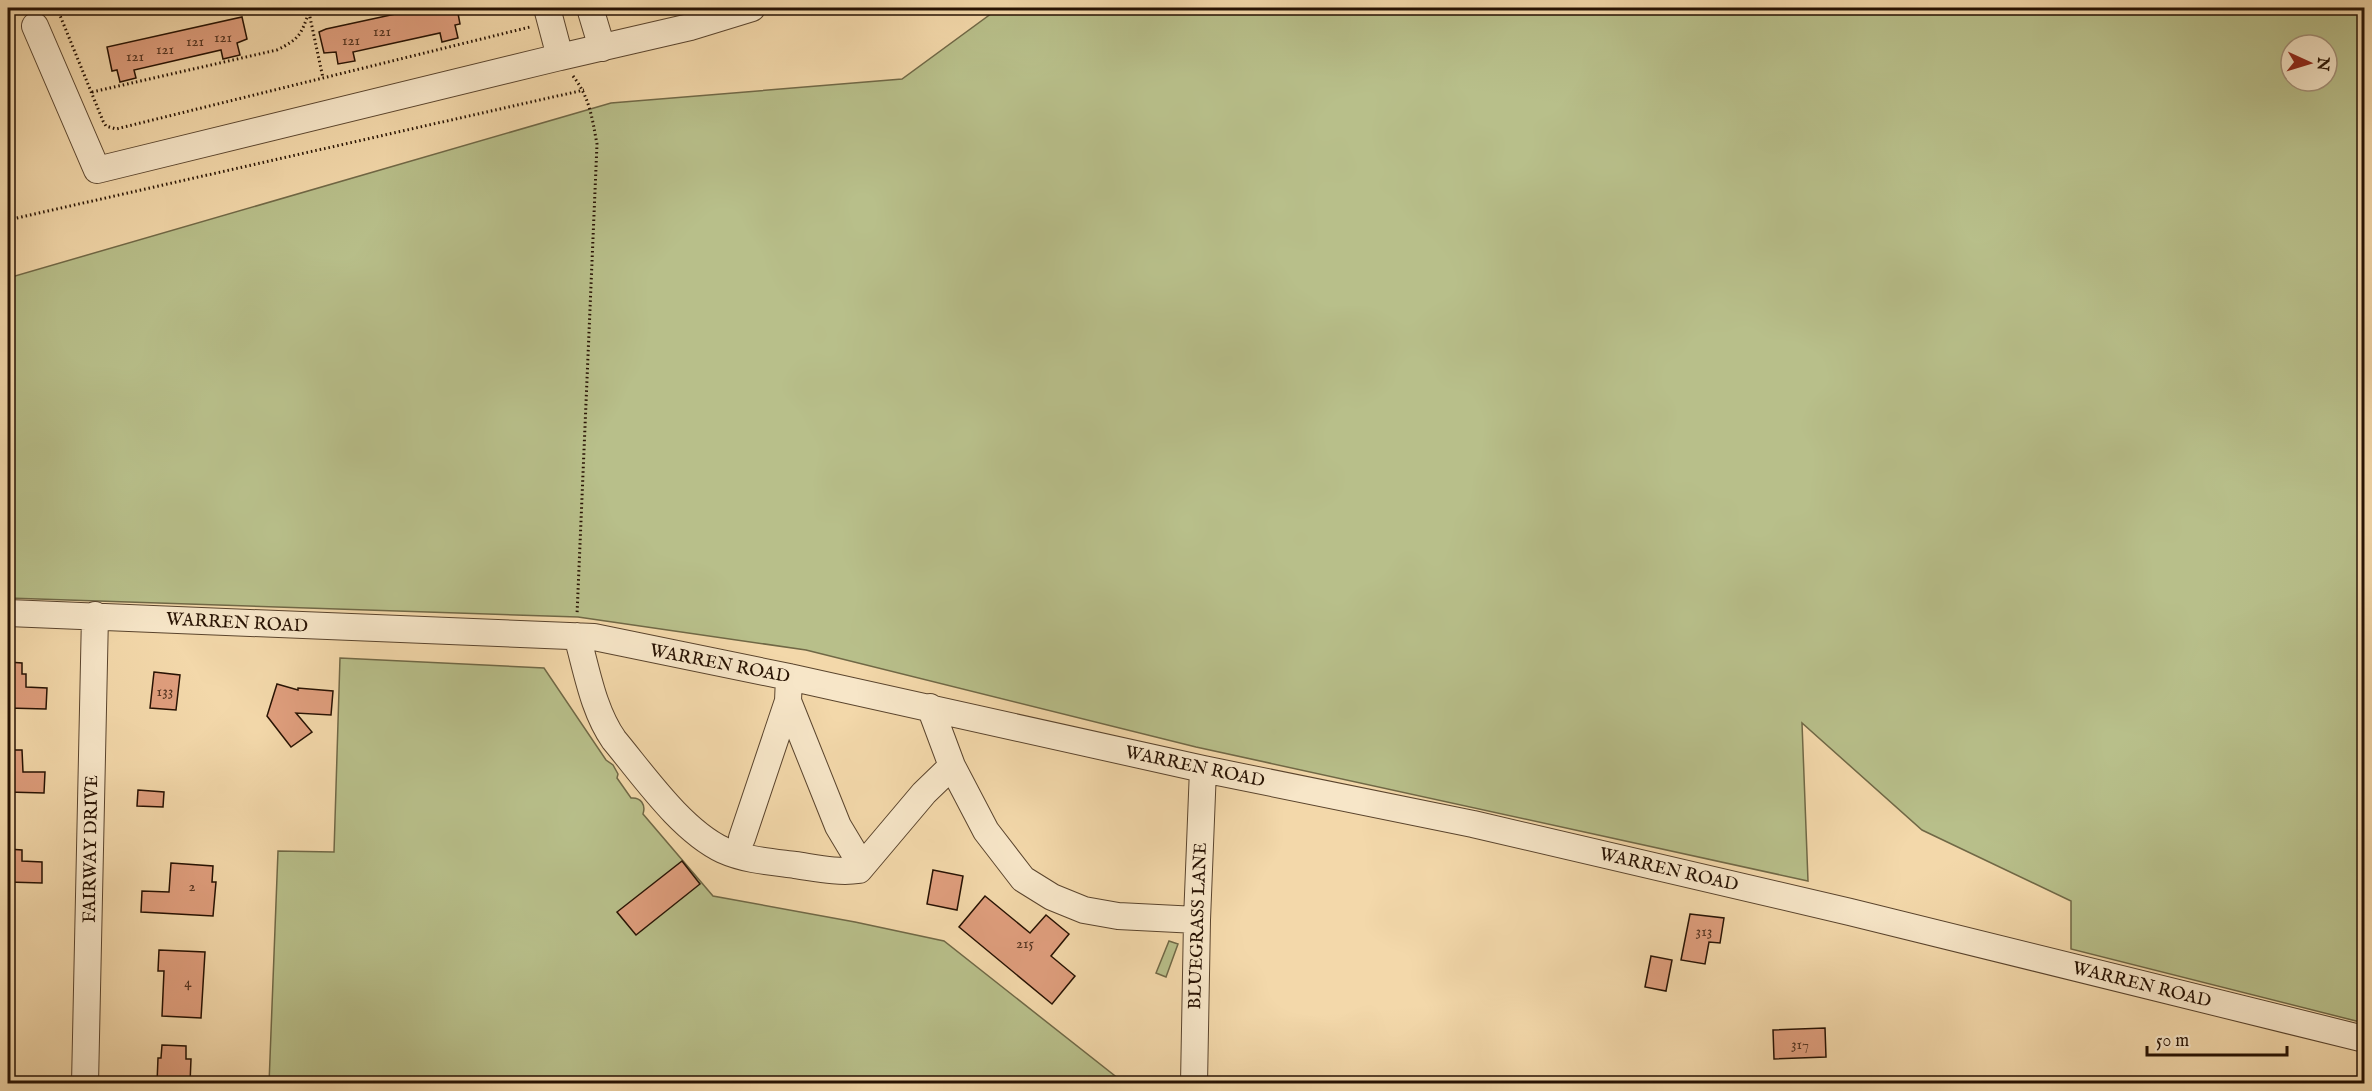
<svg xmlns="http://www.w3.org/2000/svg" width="2372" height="1091" viewBox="0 0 2372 1091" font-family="'IM FELL English',serif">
	<rect width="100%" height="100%" fill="#f3d8aa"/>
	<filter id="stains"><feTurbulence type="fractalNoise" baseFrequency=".00333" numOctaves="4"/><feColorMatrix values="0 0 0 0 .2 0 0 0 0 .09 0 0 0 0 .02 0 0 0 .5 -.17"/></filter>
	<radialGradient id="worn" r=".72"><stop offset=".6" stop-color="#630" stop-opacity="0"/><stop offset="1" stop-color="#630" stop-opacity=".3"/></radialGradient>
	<path fill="#b8bf8a" stroke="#706846" stroke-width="1.5" fill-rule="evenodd" d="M999,8h1365v1015l-293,-74v-48l-149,-71 -120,-107 6,158 -612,-134 -390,-97 -228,-33 -570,-19v-320l603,-175 291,-24zM2291,45h36v36h-36z
		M340,658l204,10 62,92 7,5 5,9 -1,4 14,20c10,-1 15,7 12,16l70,82 142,26 89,19 180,142 -855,1 9,-233 56,1z
		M1169,941l9,3 -12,33 -10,-4z"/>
	<path fill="#df9e7d" stroke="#271203" stroke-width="1.5" d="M423,8h34l3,16 -5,1 3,13 -16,4 -2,-9 -87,19 2,9 -17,3 -2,-12 -12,1 -5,-21 7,-3z
		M242,17l5,22 -10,4 3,12 -17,4 -2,-9 -87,20 2,8 -16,4 -3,-12 -5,1 -5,-24z
		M8,662l14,1v11h4v13l21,1 -1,21 -38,-1z
		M154,672l26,3 -4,35 -26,-2z
		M277,684l21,6v-2l35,3 -2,24 -35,-2 16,19 -21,15 -24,-31z
		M8,750h14l1,22h22l-1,21 -36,-1z
		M138,790l26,2 -1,15 -26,-1z
		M8,849l14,1v11l20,1v21l-34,-1z
		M682,861l18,23 -64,51 -19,-23z
		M171,863l42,3 -1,16h4l-3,34 -72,-4 1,-21 27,1z
		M933,870l30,6 -6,34 -30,-6z
		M985,896l45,37 16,-18 23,19 -18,22 24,20 -23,28 -93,-77z
		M1690,914l34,4 -4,25 -11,-1 -4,22 -24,-4z
		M159,950l46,2 -4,66 -39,-2 2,-45h-6z
		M1651,956l21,4 -6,31 -21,-4z
		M1825,1028l1,29 -52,2 -1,-29z
		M162,1045l24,1v13h5l-1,24h-33l1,-25h3z"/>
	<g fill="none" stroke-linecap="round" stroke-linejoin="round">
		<g stroke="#5a442d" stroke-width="28">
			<path id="minor" d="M590,8l12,40
				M35,26l62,144 463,-113 -13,-49
				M560,57l130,-30 62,-19
				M8,613l586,24 195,40 414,92 270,55 377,88 514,127
				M577,636c10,35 16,74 37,104 30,36 67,90 109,110 22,10 49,12 72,15 21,3 43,8 64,5l65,-77 28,-27
				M789,677l-1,24 50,125 18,30
				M930,707l22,59 34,65 37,48 29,18 32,13 34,6 79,4
				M742,838l46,-137
				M85,1084l10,-469
				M1194,1084l3,-164 6,-151"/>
		</g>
		<path stroke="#271203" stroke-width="3" stroke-dasharray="1.5 3" stroke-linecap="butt" d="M57,8l46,113 3,5 10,3 414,-102
			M308,8l15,70
			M573,76c17,22 19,42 24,68l-20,471
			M92,92l185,-42c22,-11 24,-15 32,-38
			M8,220l576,-130"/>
		<use href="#minor" stroke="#f7e6c8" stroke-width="26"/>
	</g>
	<g text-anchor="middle" stroke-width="5" stroke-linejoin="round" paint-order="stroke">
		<g font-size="15" fill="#553522">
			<text x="382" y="36">121</text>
			<text x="223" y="42">121</text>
			<text x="351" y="45">121</text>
			<text x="195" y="46">121</text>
			<text x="165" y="54">121</text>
			<text x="135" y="61">121</text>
			<text x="165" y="696">133</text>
			<text x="192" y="891">2</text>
			<text x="1704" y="936">313</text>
			<text x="1025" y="948">215</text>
			<text x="188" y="987">4</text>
			<text x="1800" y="1049">317</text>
		</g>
		<g font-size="18" fill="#271203" stroke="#f7e6c8">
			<text transform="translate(237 622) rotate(3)" y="6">WARREN ROAD</text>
			<text transform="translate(720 663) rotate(11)" y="6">WARREN ROAD</text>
			<text transform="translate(1195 766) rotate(12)" y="6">WARREN ROAD</text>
			<text transform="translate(90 849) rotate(-89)" y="6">FAIRWAY DRIVE</text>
			<text transform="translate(1669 869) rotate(13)" y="6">WARREN ROAD</text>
			<text transform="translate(1197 926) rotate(-88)" y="6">BLUEGRASS LANE</text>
			<text transform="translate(2142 984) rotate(14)" y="6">WARREN ROAD</text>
		</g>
	</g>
	<rect width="2372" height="1091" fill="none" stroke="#f3d8aa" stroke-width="30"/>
	<rect x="9" y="9" width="2354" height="1073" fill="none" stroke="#271203" stroke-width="3"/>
	<rect x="15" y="15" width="2342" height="1061" fill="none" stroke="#271203" stroke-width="1.5"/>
	<g transform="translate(2309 63) rotate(94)"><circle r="28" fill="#f7e6c8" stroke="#a49179" stroke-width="1.5"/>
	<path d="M0-4.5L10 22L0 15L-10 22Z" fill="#8f2418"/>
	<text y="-9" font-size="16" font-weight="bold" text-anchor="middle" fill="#271203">N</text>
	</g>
	<path d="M2147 1046v9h140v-9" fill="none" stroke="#271203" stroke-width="3"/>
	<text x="2156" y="1046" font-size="18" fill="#271203" stroke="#f7e6c8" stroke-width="4.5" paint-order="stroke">50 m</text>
	<rect width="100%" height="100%" filter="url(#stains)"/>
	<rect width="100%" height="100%" fill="url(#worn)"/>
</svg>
